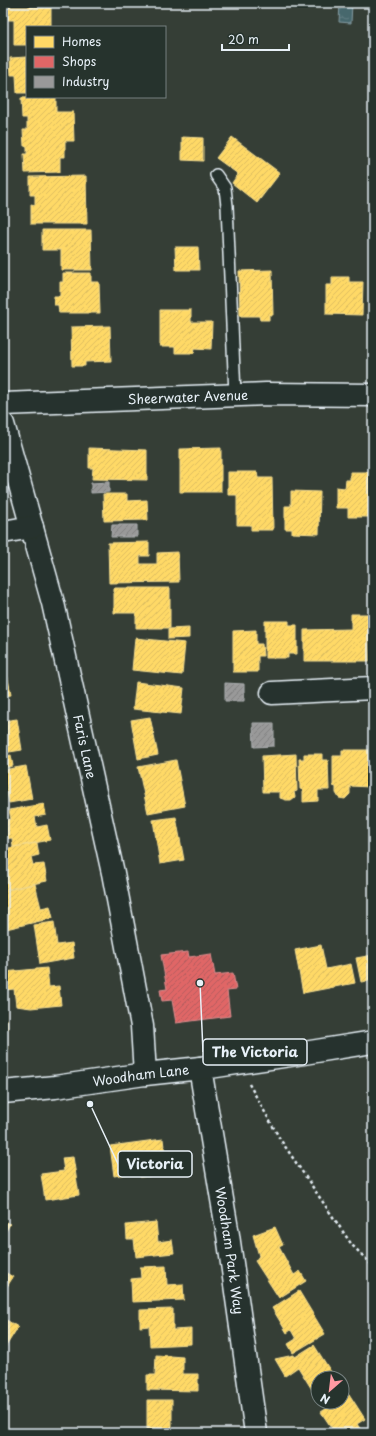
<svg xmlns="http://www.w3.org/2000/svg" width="376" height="1436" viewBox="0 0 376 1436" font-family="'Playpen Sans',sans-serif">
	<defs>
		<pattern id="water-ripples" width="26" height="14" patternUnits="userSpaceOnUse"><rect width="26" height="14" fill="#47676d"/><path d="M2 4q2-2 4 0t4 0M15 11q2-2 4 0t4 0" fill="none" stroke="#627d83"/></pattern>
		<pattern id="homes-hatch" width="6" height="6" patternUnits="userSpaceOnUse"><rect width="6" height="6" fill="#ffd966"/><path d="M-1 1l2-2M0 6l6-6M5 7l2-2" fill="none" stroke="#dabc60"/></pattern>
		<pattern id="shops-hatch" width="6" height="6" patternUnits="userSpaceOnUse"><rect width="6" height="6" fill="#e06666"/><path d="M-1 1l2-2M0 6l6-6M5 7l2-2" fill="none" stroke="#b25d5e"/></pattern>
		<pattern id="industry-hatch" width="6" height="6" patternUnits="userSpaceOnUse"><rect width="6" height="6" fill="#999"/><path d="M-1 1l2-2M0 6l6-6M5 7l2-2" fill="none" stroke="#808181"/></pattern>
	</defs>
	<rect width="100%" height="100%" fill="#353e36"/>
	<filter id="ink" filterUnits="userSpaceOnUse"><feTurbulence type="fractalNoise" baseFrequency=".025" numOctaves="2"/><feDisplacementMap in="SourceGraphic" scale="8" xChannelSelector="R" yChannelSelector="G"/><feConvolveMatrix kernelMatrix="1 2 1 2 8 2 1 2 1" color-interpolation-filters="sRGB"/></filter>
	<g filter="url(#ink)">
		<path fill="url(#water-ripples)" stroke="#879ea5" d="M340,3h12l-1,20 -12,-1z"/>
		<path fill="url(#homes-hatch)" stroke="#f8e092" d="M29,3h12v4l10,-1v21h-24v18h-13v-25h-9v-13h24z
			M27,57v36h-10l-1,-18h-5l-1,-17z
			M56,97v15h17l1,29h-9v16h-5v15l-35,1 -1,-19h3v-8h-3l-1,-16h4v-12h-5l-1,-20z
			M182,137l21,1v23l-21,-1z
			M232,137l48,36 -23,30 -25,-20 6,-9 -22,-16z
			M86,176l1,48h-56v-20l4,1v-10h-5v-18z
			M42,230h49l1,40h-31v-20h-19z
			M175,247h23l1,23h-23z
			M272,270l1,45h-4v5h-9l-1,-4h-19l-1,-45z
			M63,273h28v9h8l1,31h-41l-1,-8h-4v-9h6v-14h3z
			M332,277h17v5h14l-1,33 -36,-1v-29h6z
			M160,310h31v12h21l-1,27 -16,-1 -1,5h-19v-6h-15z
			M110,326l1,35 -26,1v4h-13l-1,-39z
			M89,448l58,2v30l-55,-1 1,-11h-4z
			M221,448v44h-41v-43z
			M228,472h29l1,6h14l1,52h-22v-5h-14v-30h-9z
			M350,472h22v45h-24v-9h-12v-21l9,1 1,-8h4z
			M291,491l29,1 -1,42 -27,-1v-4h-7v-23h6z
			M103,494h24v7l20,-1 1,20 -44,1z
			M149,542v14h-9v8h17v-11l21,-1 1,30 -70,1 -1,-40z
			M114,588h56v40h-34v-15h-22z
			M351,614h17l1,47h-65v-31l47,-1z
			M265,621h24v4h8v29h-9v4h-23z
			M189,628v10l-21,1v-10z
			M256,630v14h6l1,12h-5v16h-25v-41z
			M135,638l50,5 -3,32 -50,-5z
			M3,652l8,43 -8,1z
			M136,682l48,6 -3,26 -48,-5z
			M150,717l8,38 -20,4 -7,-39z
			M17,719l5,31 -19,3v-32z
			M342,750h28v37l-20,-1v8l-5,5 -6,-1 -3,-5v-6l-3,-1v-30h9z
			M296,754l1,37 -3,1 1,5 -4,3h-5l-6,-2v-6h-17l-1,-36z
			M304,754h18v6h6l1,30h-11v11l-15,1v-12l-3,-1 -1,-30h5z
			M11,755l2,11 -10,2v-11z
			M176,760l9,46 -37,7 -10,-46z
			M26,766l6,33 -23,4 -6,-33z
			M44,804l2,11 -11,2 2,10 10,-2 3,15 -37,7 -1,-9 -9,1v-18l8,-2 -2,-9z
			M176,817l8,43 -24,4 -7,-44z
			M37,843l2,12 -8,2 2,8 11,-1 3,17 -44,9v-41z
			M35,884l6,24 9,-2 3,12 -47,11 -3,-13v-25z
			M54,922l3,23 15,-2 2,15 -34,6 -6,-39z
			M321,945l5,24 25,-5 4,19 -52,10 -8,-43z
			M373,955v25l-12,2 -5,-24z
			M47,968l2,19 10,-1 2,19 -30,3 -15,-2 -2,-17 -9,1 -1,-18z
			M3,1020h4v40h-4z
			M163,1139l4,31 -8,1 1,4 -20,2 -1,-5 -25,4 -4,-30z
			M73,1157l6,38 -34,5 -4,-26 23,-3 -2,-13z
			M3,1221l7,3 -7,12z
			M156,1222l2,20 14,-2 2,13 -38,4 -2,-18h-7l-1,-14z
			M275,1227l8,18 -4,2 15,28 6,-4 6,10 -27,17 -24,-37 4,-5 -6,-21z
			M166,1266l1,19 16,-1 1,16 -52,2 -1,-23 10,-1 -1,-11z
			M3,1271l10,6 -10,16z
			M299,1291l26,43 -32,19 -5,-9 8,-5 -5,-9 -4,3 -15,-25z
			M173,1309v21l18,-1v15l-41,2 -1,-20 -9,1v-17z
			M3,1318l15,9 -15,24z
			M314,1345l21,33h-17v17l-2,1 -18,-29 -13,9 -10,-17 19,-4 1,2z
			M156,1355l27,2v17h15v17l-51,-1v-15h8z
			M349,1394l16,25 -8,5 6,9h-28l-14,-21 16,-10h5v-3z
			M147,1400h25v33h-25z"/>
		<path fill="url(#shops-hatch)" stroke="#e29092" d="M188,952l1,5 22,-3 4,21 18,-2 3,17 -9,1 3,25 -54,7 -4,-23 -10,1 -2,-11 7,-1 -6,-34z"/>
		<path fill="url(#industry-hatch)" stroke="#b1b3b6" d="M109,482v10l-18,1v-10z
			M112,525h25v12h-26z
			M225,683l19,1v17h-19z
			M253,723h21v23l-20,1z"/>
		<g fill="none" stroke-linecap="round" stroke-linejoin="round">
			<g stroke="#e8f1f8" stroke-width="14">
				<path id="service" d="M216,175l9,13 2,18 8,189"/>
			</g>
			<g stroke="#e8f1f8" stroke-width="25">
				<g id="minor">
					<path id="s1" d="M3,404l263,-10 107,1"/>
					<path id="s2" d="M3,424l50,179 60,270 29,153 3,48"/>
					<path d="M3,532l29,-5"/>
					<path d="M272,693l101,-5"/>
					<path id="s3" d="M200,1068l28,167 28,198"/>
				</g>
			</g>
			<g stroke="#e8f1f8" stroke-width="25">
				<g id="secondary">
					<path id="s4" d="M3,1092l52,-5 90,-13 65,-7 94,-14 69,-11"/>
				</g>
			</g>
			<path stroke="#e8f1f8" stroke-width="2.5" stroke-dasharray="3 3" stroke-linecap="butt" d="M249,1084l31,55 72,106 21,21"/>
			<use href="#service" stroke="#26332d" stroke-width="11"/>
			<use href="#minor" stroke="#26332d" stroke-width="22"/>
			<use href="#secondary" stroke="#26332d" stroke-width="22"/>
		</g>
	</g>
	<g text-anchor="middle" stroke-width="4" stroke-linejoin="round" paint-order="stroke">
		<g font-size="13" fill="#e8f1f8" stroke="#26332d">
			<text dy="5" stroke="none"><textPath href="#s1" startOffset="185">Sheerwater Avenue</textPath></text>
			<text dy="5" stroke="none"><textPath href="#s2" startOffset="333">Faris Lane</textPath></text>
			<text dy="5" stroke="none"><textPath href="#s4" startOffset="139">Woodham Lane</textPath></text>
			<text dy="5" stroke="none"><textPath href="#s3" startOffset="185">Woodham Park Way</textPath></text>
		</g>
	</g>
	<path fill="none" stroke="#e8f1f8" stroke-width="1.5" d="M200 983L203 1052M90 1104L118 1164"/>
	<g fill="#e8f1f8" stroke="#26332d" stroke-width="1.5">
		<circle cx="200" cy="983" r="4"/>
		<circle cx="90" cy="1104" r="4"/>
	</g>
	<g fill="#26332d" stroke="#e8f1f8" stroke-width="1.5">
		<rect x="203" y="1039" width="104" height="26" rx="4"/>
		<rect x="118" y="1151" width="74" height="26" rx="4"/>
	</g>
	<g font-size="14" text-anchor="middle" font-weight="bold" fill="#e8f1f8">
		<text x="255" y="1057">The Victoria</text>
		<text x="155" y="1169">Victoria</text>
	</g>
	<rect width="376" height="1436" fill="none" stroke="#26332d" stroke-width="16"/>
	<rect x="8" y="8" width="360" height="1420" fill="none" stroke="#e8f1f8" stroke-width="1.5" filter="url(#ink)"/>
	<rect x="26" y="26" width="140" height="72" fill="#26332d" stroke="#747f7e"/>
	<rect x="34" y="36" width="20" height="12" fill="#ffd966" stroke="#747f7e"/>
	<text x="62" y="46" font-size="12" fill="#e8f1f8">Homes</text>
	<rect x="34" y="56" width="20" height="12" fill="#e06666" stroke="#747f7e"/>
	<text x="62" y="66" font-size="12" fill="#e8f1f8">Shops</text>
	<rect x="34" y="76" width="20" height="12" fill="#999999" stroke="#747f7e"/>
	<text x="62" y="86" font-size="12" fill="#e8f1f8">Industry</text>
	<g transform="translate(330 1390) rotate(208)"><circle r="19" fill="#26332d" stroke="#747f7e"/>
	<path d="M0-3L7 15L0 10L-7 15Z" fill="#ff9aa2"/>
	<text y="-6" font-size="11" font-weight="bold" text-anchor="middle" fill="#e8f1f8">N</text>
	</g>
	<path d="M222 44v6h67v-6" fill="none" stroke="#e8f1f8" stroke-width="2"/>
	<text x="228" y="44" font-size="12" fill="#e8f1f8" stroke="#26332d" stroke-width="3" paint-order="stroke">20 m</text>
</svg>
